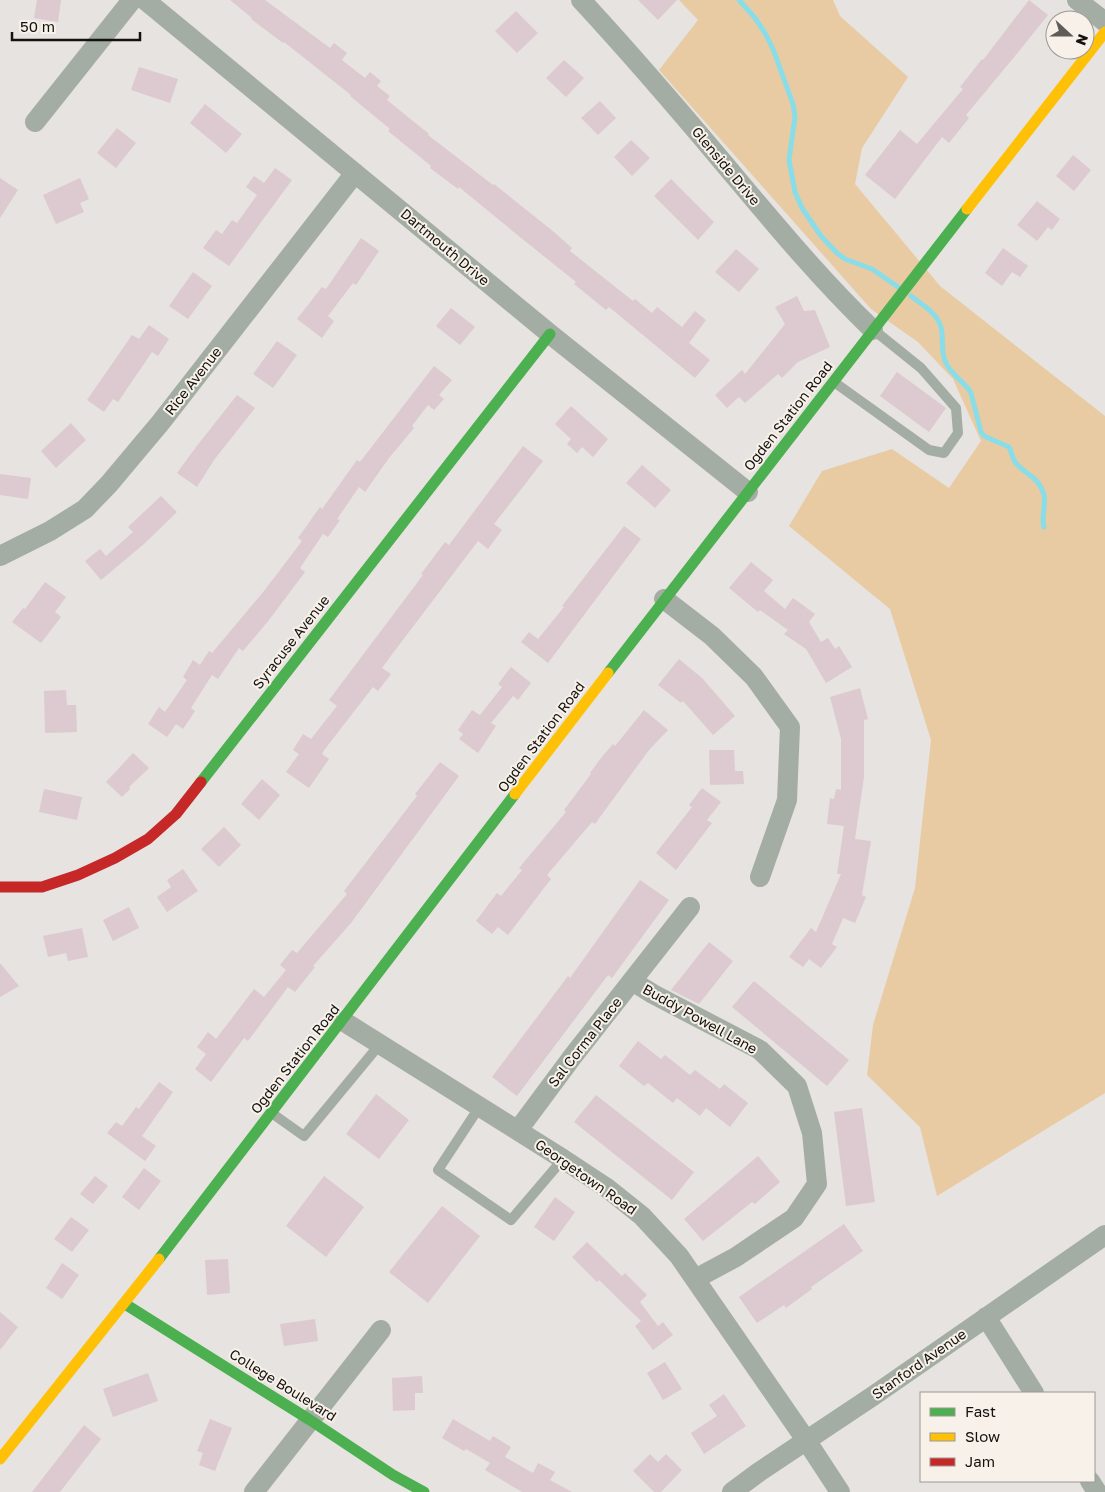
<svg xmlns="http://www.w3.org/2000/svg" width="1105" height="1492" viewBox="0 0 1105 1492" font-family="'Golos Text',sans-serif">
	<rect width="100%" height="100%" fill="#e6e3e0"/>
	<path fill="#e8cba2" d="M679,0h154l7,16 68,61 -46,71 -7,36 85,102 165,130v677l-168,103 -17,-69 -53,-52 6,-50 42,-137 16,-148 -41,-131 -101,-83 33,-55 70,-22 57,39 32,-47 -28,-62 -35,-37 -47,-33 -212,-239 39,-50z"/>
	<g fill="none" stroke-linecap="round" stroke-linejoin="round">
		<path stroke="#88dde8" stroke-width="5" d="M739,0l16,18 10,15 8,16 20,55 2,13 -6,43 6,32 7,16 19,28 16,17 8,6 27,10 26,18
			M911,296c13,10 30,19 31,37 1,11 -1,20 4,30 6,13 18,18 25,30l10,39 3,4 25,11c3,5 3,11 6,15 10,13 23,13 29,33 2,11 -3,22 0,32"/>
	</g>
	<path fill="#dccad0" d="M37,0h24l-3,22 -24,-4z
		M230,0h35l65,48 4,-5 13,10 -5,7 23,18 5,-6 11,9 -4,5 13,10 -3,4 42,34 -1,1 65,50 1,-1 60,48 18,16 -2,3 63,50 2,-2 17,14 5,-6 25,20 13,-16 11,9 -17,23 21,17 -15,18 -86,-71 -3,3 -32,-26 2,-2 -56,-45 -61,-50 -1,2 -28,-21 1,-2 -43,-35 2,-2 -40,-33 1,-1 -67,-53 -1,1 -32,-24 1,-1z
		M638,0h39l-19,20z
		M1029,0l19,15 -33,41 -49,59 3,3 -20,25 -7,-6 -47,62 -30,-24 35,-45 17,14 46,-55 -3,-2 22,-28 1,1z
		M516,11l22,22 -21,20 -22,-22z
		M564,60l20,18 -18,19 -20,-19z
		M139,67l39,12 -8,24 -39,-13z
		M600,101l16,17 -18,17 -17,-17z
		M205,104l37,30 -16,19 -36,-30z
		M117,128l19,15 -20,25 -19,-15z
		M631,140l19,18 -18,18 -18,-19z
		M1073,155l18,15 -17,21 -18,-15z
		M275,168l17,12 -63,86 -26,-18 13,-18 6,4 10,-14 5,3 20,-28 -11,-8 8,-11 10,7z
		M0,178l18,12 -18,28z
		M80,178l9,21 -9,4 4,9 -28,12 -13,-29z
		M671,179l43,43 -16,18 -44,-44z
		M1037,201l23,18 -8,11 -4,-3 -11,14 -20,-16z
		M361,238l18,13 -23,34 -3,-2 -25,33 6,5 -12,17 -25,-19 25,-32 4,2z
		M1003,248l25,18 -8,11 -8,-5 -10,14 -17,-13z
		M736,249l23,20 -20,23 -24,-20z
		M193,272l19,14 -24,33 -19,-13z
		M797,296l7,15 11,-1 15,37 -32,15 -16,16 -4,-4 -33,29 -6,-6 -12,11 -12,-13 27,-25 3,4 40,-50 -10,-17z
		M451,308l24,19 -15,18 -24,-19z
		M149,325l20,14 -11,17 -6,-4 -34,50 -5,-3 -9,13 -17,-12 45,-65 7,4z
		M277,341l20,14 -24,33 -20,-14z
		M434,366l18,14 -13,15 5,4 -10,11 -6,-5 -16,21 2,2 -25,30 -24,34 -6,-5 -22,32 3,1 -12,17 -5,-3 -23,34 5,4 -36,48 -26,31 -4,-3 -21,31 -6,-4 -21,33 4,3 -12,18 -7,-5 -9,13 -19,-13 11,-17 6,5 22,-32 -4,-3 10,-17 7,5 9,-14 3,2 52,-62 38,-50 -4,-3 22,-31 2,2 35,-49 3,2z
		M897,372l49,36 -17,24 -49,-36z
		M237,395l18,13 -41,52 -17,27 -20,-14 19,-26z
		M571,406l37,33 -15,18 -11,-10 -5,6 -10,-9 4,-5 -16,-15z
		M71,423l15,17 -30,28 -15,-17z
		M523,446l20,15 -49,63 8,6 -14,19 -10,-8 -85,112 -11,15 9,6 -13,17 -5,-4 -48,62 -3,5 7,5 -20,29 -23,-16 13,-18 -6,-4 10,-16 8,5 26,-33 -8,-6 94,-125 -2,-1 24,-32 4,3z
		M642,465l29,25 -16,18 -29,-25z
		M0,474l31,4 -3,21 -28,-4z
		M161,496l16,16 -33,32 -43,36 -16,-19 15,-12 6,7 27,-24 -5,-5z
		M624,526l17,13 -93,124 -27,-21 8,-10 9,7 26,-32 -2,-1z
		M751,562l22,18 -9,11 21,18 8,-11 22,16 -6,8 12,20 7,-4 7,11 4,-3 13,21 -26,16 -20,-34 -22,-15 4,-4 -28,-20 -2,2 -29,-24z
		M45,582l21,15 -11,15 6,5 -20,26 -29,-21 11,-14 2,1z
		M679,659l23,19 33,38 -22,19 -30,-34 -2,2 -23,-18z
		M511,667l20,16 -13,17 -5,-4 -22,27 5,3 -18,27 -19,-14 4,-5 -5,-4 14,-20 8,5 22,-28 -4,-3z
		M860,688l8,31 -4,1v57l-9,62 16,2 -9,54 4,2 -11,26 -12,-5 -11,26 5,3 -16,21 -12,-9 -6,8 -14,-10 22,-29 5,4 25,-58h-4l7,-48 -17,-2 3,-26 4,1 2,-10 5,1v-51l-11,-42z
		M66,690l1,15h9l1,27 -32,1 -1,-42z
		M644,710l24,20 -19,20 -54,74 -3,-2 -45,53 4,4 -43,56 -10,-8 -6,7 -16,-13 21,-28 4,3 21,-26 -3,-2 47,-56 -2,-2 27,-36 -1,-1 11,-15 12,-14 2,2z
		M709,750h25l1,21h8l1,13 -34,1z
		M133,753l16,15 -20,19 1,2 -8,8 -16,-15z
		M440,762l19,14 -108,147 -38,43 2,1 -20,25 -7,-5 -40,54 -4,-3 -33,44 -16,-13 11,-15 -9,-7 11,-15 8,7 38,-50 10,8 22,-27 -6,-5 12,-15 5,3 50,-59 -3,-3 73,-95 -2,-2z
		M262,779l18,16 -21,25 -18,-16z
		M702,788l19,14 -14,18 5,3 -36,47 -20,-17 36,-46 -3,-2z
		M44,789l38,8 -5,23 -38,-8z
		M224,827l17,18 -22,22 -18,-18z
		M183,869l15,22 -31,21 -10,-15 14,-10 -4,-7z
		M640,880l29,20 -57,78 -4,-3 -91,121 -25,-19 76,-101 2,2z
		M129,907l10,21 -26,13 -10,-21z
		M82,928l6,29 -20,4 -2,-8 -18,4 -5,-21z
		M709,942l24,19 -34,43 -28,-14z
		M0,963l19,23 -19,11z
		M754,981l95,79 -22,26 -95,-79z
		M638,1041l23,18 4,-4 25,20 5,-5 25,19 4,-5 24,19 -18,24 -24,-19 -6,8 -23,-18 -4,5 -25,-20 -4,3 -25,-20z
		M159,1082l14,10 -31,44 14,10 -11,15 -38,-28 9,-11 6,4 14,-19 3,2z
		M376,1094l33,26 -30,39 -33,-25z
		M596,1095l98,77 -22,28 -98,-78z
		M862,1108l13,94 -29,4 -12,-94z
		M758,1156l22,26 -25,22 -3,-2 -49,39 -19,-22z
		M144,1168l17,13 -22,29 -17,-13z
		M95,1176l13,10 -15,18 -13,-10z
		M324,1176l40,31 -38,50 -40,-31z
		M555,1197l20,15 -21,29 -20,-14z
		M442,1206l38,30 -52,67 -39,-31z
		M71,1217l18,13 -17,22 -18,-13z
		M844,1224l19,27 -52,36 1,2 -26,19 -2,-3 -27,18 -18,-26z
		M587,1242l35,34 3,-3 22,22 -7,7 18,24 5,-4 10,13 -20,15 -18,-24 6,-5 -42,-41 -2,2 -25,-25z
		M228,1259l2,34 -23,2 -2,-35z
		M62,1263l17,12 -17,24 -16,-11z
		M0,1312l18,15 -18,23z
		M315,1319l3,22 -34,5 -4,-22z
		M665,1362l17,27 -19,11 -16,-27z
		M148,1373l10,28 -45,16 -10,-28z
		M422,1376l1,17h-8v17l-22,1 -1,-33z
		M724,1394l22,32 -42,28 -13,-21 26,-17 -8,-11z
		M210,1419l22,9 -17,43 -16,-6 4,-12 -6,-2z
		M453,1419l37,22 3,-5 18,11 -6,10 28,16 5,-10 17,9 -5,8 22,12h-50l-37,-22 5,-7 -24,-14 -2,2 -22,-13z
		M84,1425l17,14 -41,53h-28z
		M650,1454l8,8 8,-8 16,16 -21,22h-7l-21,-21z"/>
	<g fill="none" stroke-linecap="round" stroke-linejoin="round">
		<path stroke="#a4ada4" stroke-width="10" d="M834,382l95,68 15,3 14,-20 -2,-25 -35,-40 -46,-37
			M480,1106l-42,64 73,50 52,-61
			M273,1114l31,22 76,-92"/>
		<path stroke="#a4ada4" stroke-width="20" d="M145,0l405,334 198,158
			M581,0c50,54 98,110 145,166 47,56 94,113 147,164
			M1077,0l28,22
			M35,122l97,-122
			M0,556l50,-25 35,-22 24,-25 52,-62 194,-249
			M664,599l48,37 42,41 36,50 -3,73 -27,77
			M632,981l21,13 107,56 37,36 15,47 5,51 -23,34 -58,39 -41,22
			M343,1021l220,138 44,29 35,28 37,40 127,184 34,52
			M518,1130l55,-74 117,-149
			M986,1317l48,76
			M1090,1481l7,11
			M254,1492l127,-162
			M732,1492l27,-20 114,-76 232,-161"/>
		<path stroke="#4caf50" stroke-width="11" d="M608,673l359,-464
			M201,782l349,-448
			M159,1259l356,-465
			M125,1304l185,116 83,55 31,17"/>
		<path stroke="#ffc107" stroke-width="11" d="M967,209l138,-177
			M515,794l93,-121
			M0,1459l159,-200"/>
		<path stroke="#c62828" stroke-width="11" d="M0,887h42l36,-12 37,-17 33,-19 28,-25 25,-32"/>
	</g>
	<g text-anchor="middle" stroke-width="4" stroke-linejoin="round" paint-order="stroke">
		<g font-size="14" fill="#14120f" stroke="#f7f1e9">
			<text transform="translate(726 166) rotate(50)" y="5">Glenside Drive</text>
			<text transform="translate(445 247) rotate(40)" y="5">Dartmouth Drive</text>
			<text transform="translate(193 381) rotate(-52)" y="5">Rice Avenue</text>
			<text transform="translate(788 416) rotate(-52)" y="5">Ogden Station Road</text>
			<text transform="translate(291 642) rotate(-52)" y="5">Syracuse Avenue</text>
			<text transform="translate(541 737) rotate(-53)" y="5">Ogden Station Road</text>
			<text transform="translate(700 1019) rotate(29)" y="5">Buddy Powell Lane</text>
			<text transform="translate(585 1042) rotate(-52)" y="5">Sal Corma Place</text>
			<text transform="translate(295 1059) rotate(-52)" y="5">Ogden Station Road</text>
			<text transform="translate(586 1177) rotate(35)" y="5">Georgetown Road</text>
			<text transform="translate(919 1364) rotate(-35)" y="5">Stanford Avenue</text>
			<text transform="translate(283 1385) rotate(32)" y="5">College Boulevard</text>
		</g>
	</g>
	<rect x="920" y="1392" width="175" height="90" fill="#f7f1e9" stroke="#9c9892"/>
	<rect x="930" y="1408" width="25" height="8" fill="#4caf50" stroke="#9c9892"/>
	<text x="965" y="1417" font-size="15" fill="#14120f">Fast</text>
	<rect x="930" y="1433" width="25" height="8" fill="#ffc107" stroke="#9c9892"/>
	<text x="965" y="1442" font-size="15" fill="#14120f">Slow</text>
	<rect x="930" y="1458" width="25" height="8" fill="#c62828" stroke="#9c9892"/>
	<text x="965" y="1467" font-size="15" fill="#14120f">Jam</text>
	<g transform="translate(1070 35) rotate(111)"><circle r="24" fill="#f7f1e9" stroke="#9c9892"/>
	<path d="M0-4L9 19L0 12L-9 19Z" fill="#5e5b58"/>
	<text y="-8" font-size="14" font-weight="bold" text-anchor="middle" fill="#14120f">N</text>
	</g>
	<path d="M12 32v8h128v-8" fill="none" stroke="#14120f" stroke-width="2.5"/>
	<text x="20" y="32" font-size="15" fill="#14120f" stroke="#f7f1e9" stroke-width="4" paint-order="stroke">50 m</text>
</svg>
